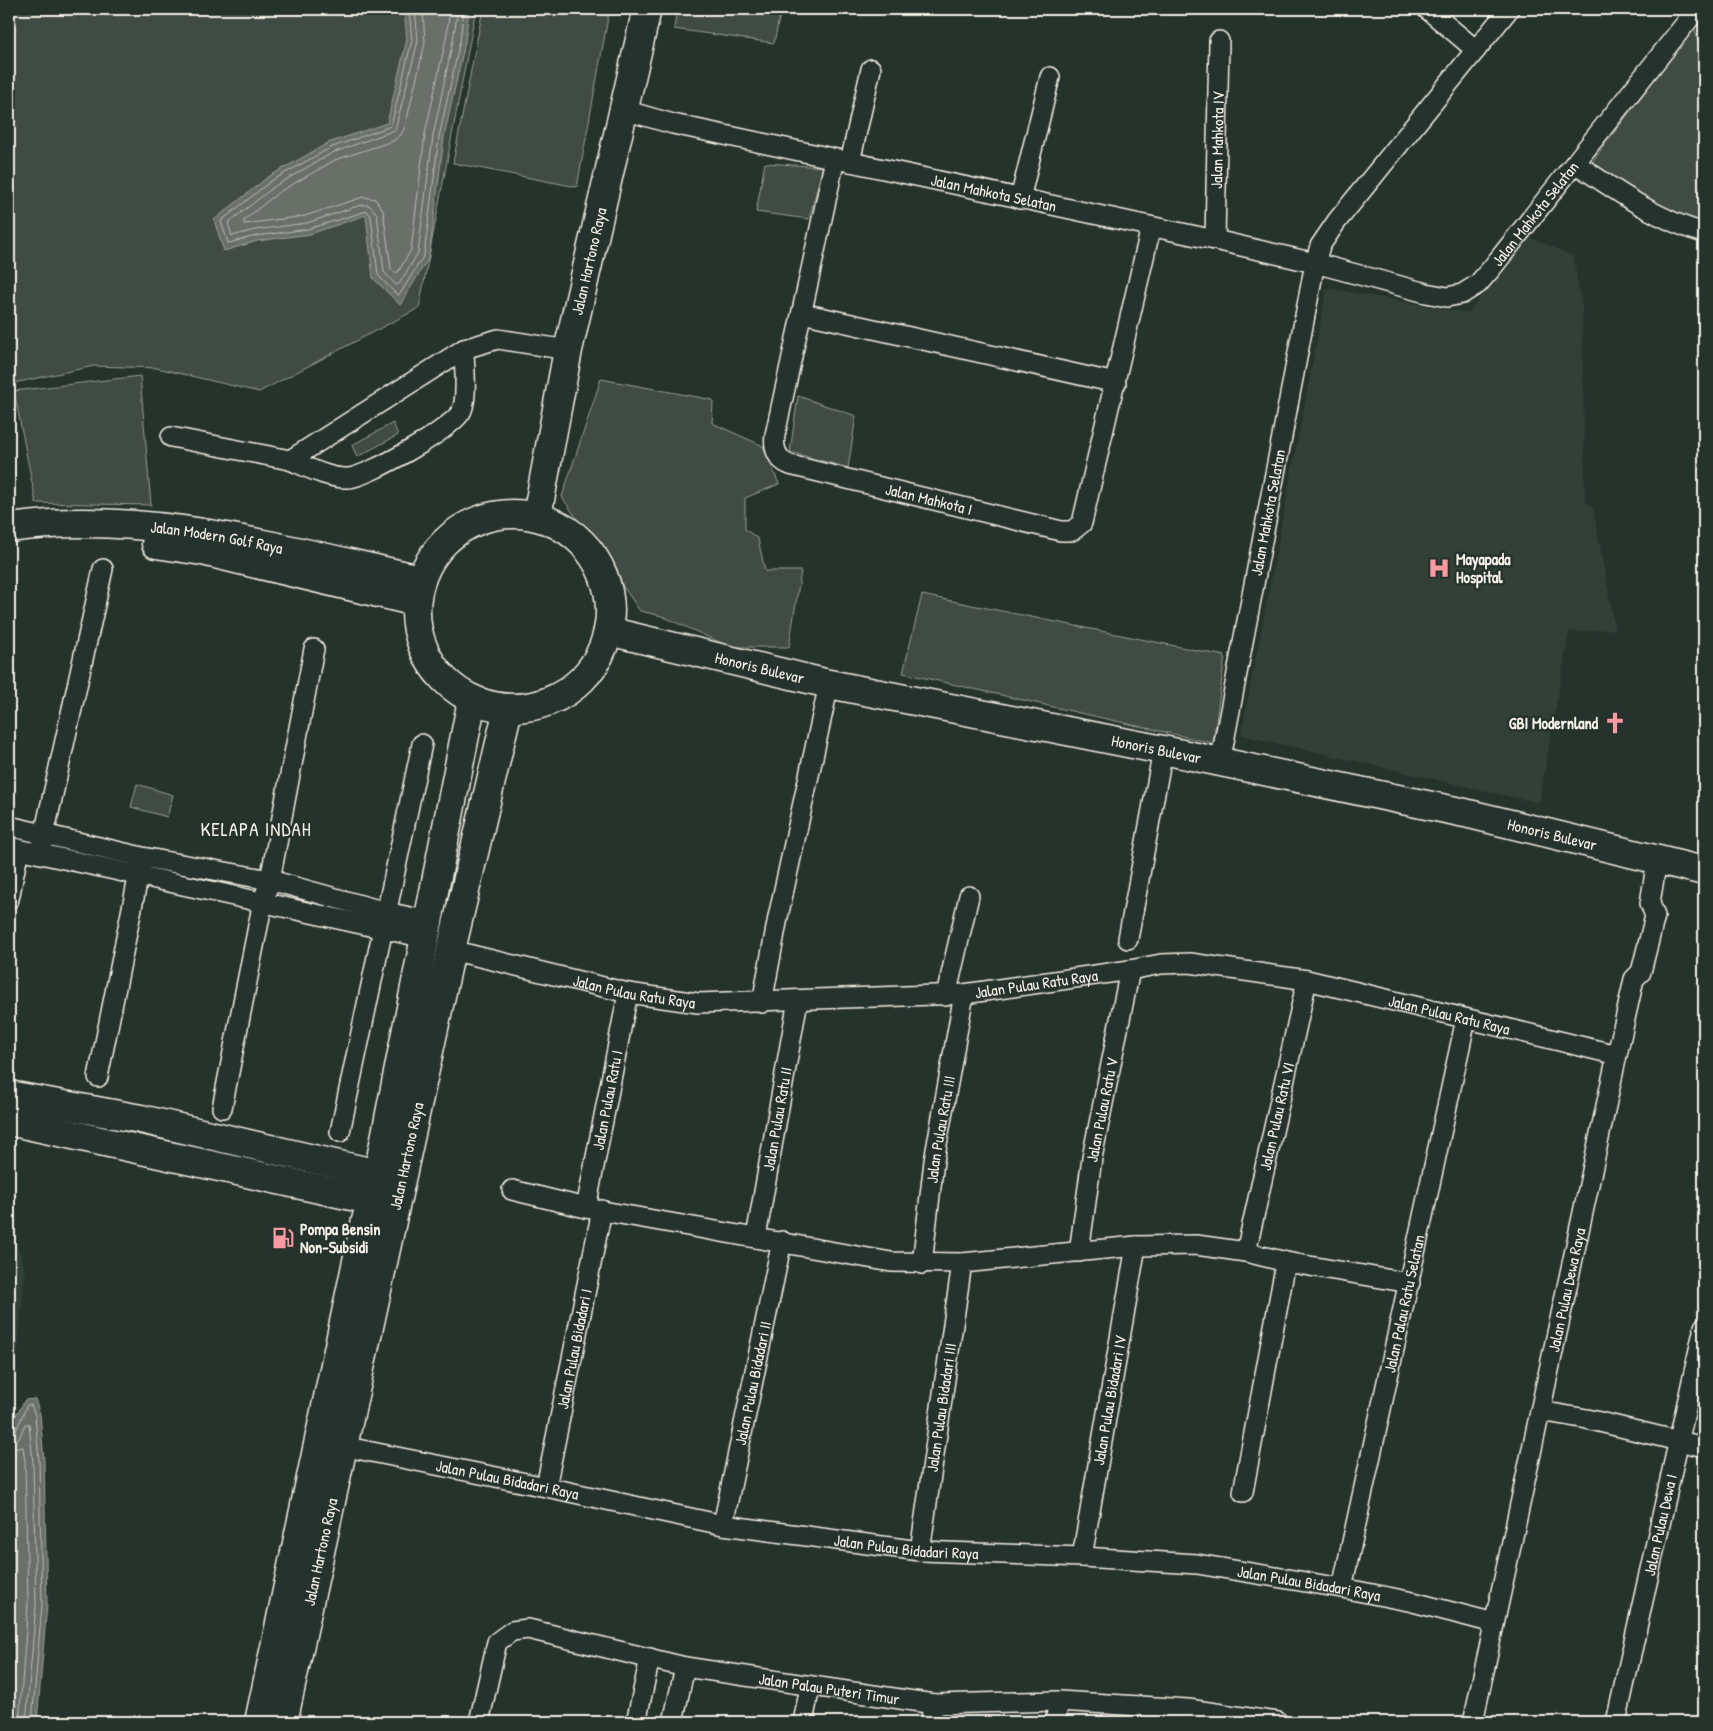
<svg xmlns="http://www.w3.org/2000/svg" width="1713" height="1731" viewBox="0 0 1713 1731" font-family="'Patrick Hand',sans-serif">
	<rect width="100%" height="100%" fill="#26332d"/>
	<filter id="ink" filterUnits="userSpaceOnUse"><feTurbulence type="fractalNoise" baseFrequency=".02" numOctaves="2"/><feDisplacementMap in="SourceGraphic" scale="10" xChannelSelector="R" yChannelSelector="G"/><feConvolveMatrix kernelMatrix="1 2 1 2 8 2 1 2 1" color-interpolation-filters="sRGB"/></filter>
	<g filter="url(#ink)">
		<path fill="#333f39" d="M1527,236l46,20 9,50 3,196 8,5 22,122 -46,3 -30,171 -298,-68 86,-447 141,25z
			M9,1222l16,47 -10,119 -6,1z"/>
		<path fill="#414b45" stroke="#9a9e96" d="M9,9h467l-57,299 -160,84 -102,-24 -63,-2 -85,18z
			M483,9h111l15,3 -32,175 -124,-24z
			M677,9h104l-7,34 -100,-14z
			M1694,26l10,40v155l-39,-10 -73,-49z
			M765,163l58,4 -14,52 -53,-7z
			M140,376l11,129 -115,-2 -22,-112z
			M601,379l112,21 -1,23 51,23 16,38 -34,14v31l13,10 7,32h36l-12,76h-59l-68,-31 -22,-5 -78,-114z
			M798,396l58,20 -8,52 -58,-16z
			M393,423l5,12 -41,22 -5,-12z
			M922,595l303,61 -12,87 -310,-70z
			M137,784l36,11 -6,22 -36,-10z"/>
		<path fill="#676f68" stroke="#9fa39b" d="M404,9h65l-4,33 -21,95 -15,120 -29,48 -27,-27 -7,-63 -56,19 -53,7 -33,10 -10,-31 54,-43 60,-34 59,-20 20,-84z
			M35,1399l5,15 4,47 3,144 -10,117h-28v-283l6,-22 10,-17z"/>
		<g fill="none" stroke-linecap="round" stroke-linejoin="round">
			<path stroke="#bcbdb5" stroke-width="1" d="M409,9l3,31 -21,86 -61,22 -59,33 -50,40 7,22 28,-7 52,-7 59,-18 4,5 7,59 19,20 3,-1 24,-39 15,-118 21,-96 4,-32
				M415,9l3,32 -23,89 -63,23 -57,33 -47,37 4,13 23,-6 52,-7 54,-18h8l8,9 7,58 12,13 3,-1 19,-31 15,-117 20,-96 5,-31
				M423,9l2,34 -20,84 -4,8 -8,6 -58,19 -56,32 -35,28v4l61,-8 58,-19 12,2 8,11 8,59 4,4 3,-1 13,-22 14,-116 21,-95 4,-30
				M9,1436l6,-3 12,-28h4l4,10 4,46 3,144 -10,117
				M9,1442l10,-3 6,-15h4l4,38 3,143 -10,117
				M9,1450l14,-3 2,15 3,142 -9,118"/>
			<g stroke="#f4f1e8" stroke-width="22">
				<g id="street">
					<path d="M1427,9l49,41"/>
					<path id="s1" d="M624,110l49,14 542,116 100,23 111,30 21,4 15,-3 16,-10 13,-15 206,-260"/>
					<path id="s2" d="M835,159l-60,276c-2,13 2,25 15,30l271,66h11l10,-8 69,-296"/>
					<path d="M850,162l21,-93"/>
					<path d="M1575,163c40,27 82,57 129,70"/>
					<path d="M1020,199l30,-122"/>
					<path id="s3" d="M1215,240l4,-199"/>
					<path d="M802,313l314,70"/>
					<path d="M171,437l119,23 174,-111 34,-10 70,11"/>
					<path d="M290,460c17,7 39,19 58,18 18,0 108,-51 114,-68 6,-15 2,-44 2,-61"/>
					<path id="s4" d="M1220,763l95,-500 5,-17 17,-25 172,-212"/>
					<path d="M9,826l133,31 128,23 116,32 43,9"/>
					<path d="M42,844l61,-275"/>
					<path d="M9,847l416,91"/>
					<path d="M9,899l10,-50"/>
					<path d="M1128,939l35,-189"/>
					<path id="s5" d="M451,950l177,43 70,10 266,-9 166,-24 31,-6 29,-1 117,17 310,75"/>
					<path d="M946,996l23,-100"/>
					<path d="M762,1003l16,-86 51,-233"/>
					<path d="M98,1077l43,-214"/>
					<path d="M222,1108l41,-207 7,-21 44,-231"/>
					<path d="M340,1132l82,-388"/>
					<path d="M512,1190l74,18 305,54 71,1 174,-17 60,-1 50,7 40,10"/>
					<path id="s6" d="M586,1208l42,-215"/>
					<path id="s7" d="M756,1237l42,-237"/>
					<path id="s8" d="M1079,1252l13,-94 38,-188"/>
					<path id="s9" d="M1246,1252l61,-272"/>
					<path id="s10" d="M922,1264l12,-103 30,-167"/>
					<path d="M1540,1411l47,8 117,28"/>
					<path id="s11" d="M332,1444l214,43 177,38 197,26 162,6 115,7 145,24 71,14 81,21"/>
					<path id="s12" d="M546,1487l56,-277"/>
					<path d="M1243,1492l43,-230 124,21"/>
					<path id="s13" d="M723,1525l59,-284"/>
					<path id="s14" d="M920,1551l42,-288"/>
					<path id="s15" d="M1082,1557l54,-311"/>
					<path id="s16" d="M1342,1588l124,-569"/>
					<path id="s17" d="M479,1722l18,-80 15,-11 16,-2 157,38 249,37 125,-3 129,8 90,13"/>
					<path d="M636,1722l14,-64"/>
					<path d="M673,1722l12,-55"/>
					<path d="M803,1722l7,-35"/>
					<path d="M930,1722l4,-18"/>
					<path d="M1055,1722l4,-21"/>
					<path id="s18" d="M1473,1722l144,-667 17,-76 7,-7 14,-56 -5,-13 7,-43"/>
					<path id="s19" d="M1616,1722l88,-395"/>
				</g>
			</g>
			<g stroke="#f4f1e8" stroke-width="31">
				<g id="secondary">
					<circle cx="513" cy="611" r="97"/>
					<path id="s20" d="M537,516l31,-166 79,-341"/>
					<path id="s21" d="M9,528c139,-20 276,22 411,51"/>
					<path d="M156,544l46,7 214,51"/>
					<path id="s22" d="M608,631l221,53 334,66 302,63 239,58"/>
					<path d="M9,1095l132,24 237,55"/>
					<path d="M9,1121l361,79"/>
					<path d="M259,1722l105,-494 14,-54 94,-474"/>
					<path id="s23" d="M283,1722l168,-772 57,-241"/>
				</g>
			</g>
			<use href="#street" stroke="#26332d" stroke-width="19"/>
			<use href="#secondary" stroke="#26332d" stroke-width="28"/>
		</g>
	</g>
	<defs>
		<g id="hospital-bare" transform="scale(1.725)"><path d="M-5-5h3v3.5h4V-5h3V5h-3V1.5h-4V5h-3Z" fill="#ff9aa2" stroke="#26332d" stroke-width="2.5" paint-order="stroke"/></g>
		<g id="church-bare" transform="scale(1.725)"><path d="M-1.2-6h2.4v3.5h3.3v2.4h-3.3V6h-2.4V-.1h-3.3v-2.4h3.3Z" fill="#ff9aa2" stroke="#26332d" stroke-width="2.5" paint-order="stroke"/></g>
		<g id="fuel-bare" transform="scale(1.725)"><path d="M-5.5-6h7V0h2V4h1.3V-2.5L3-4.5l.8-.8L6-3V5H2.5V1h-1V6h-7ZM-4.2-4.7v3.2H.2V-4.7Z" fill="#ff9aa2" stroke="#26332d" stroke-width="2.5" paint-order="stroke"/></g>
	</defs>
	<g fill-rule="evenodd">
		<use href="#hospital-bare" x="1439" y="568"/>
		<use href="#church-bare" x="1615" y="723"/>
		<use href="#fuel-bare" x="283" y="1238"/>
	</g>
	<g text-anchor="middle" stroke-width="5" stroke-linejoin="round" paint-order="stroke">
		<g font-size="16" fill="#f4f1e8" stroke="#26332d">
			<text dy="6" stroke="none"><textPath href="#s3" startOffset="100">Jalan Mahkota IV</textPath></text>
			<text dy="6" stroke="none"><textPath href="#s1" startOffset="379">Jalan Mahkota Selatan</textPath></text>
			<text dy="6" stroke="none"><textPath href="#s1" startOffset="969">Jalan Mahkota Selatan</textPath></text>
			<text dy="6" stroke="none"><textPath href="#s20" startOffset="260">Jalan Hartono Raya</textPath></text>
			<text dy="6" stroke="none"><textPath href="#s2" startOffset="462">Jalan Mahkota I</textPath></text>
			<text dy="6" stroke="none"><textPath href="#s4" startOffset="255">Jalan Mahkota Selatan</textPath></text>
			<text dy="6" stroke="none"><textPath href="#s21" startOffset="209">Jalan Modern Golf Raya</textPath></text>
			<text dy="6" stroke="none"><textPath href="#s22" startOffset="156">Honoris Bulevar</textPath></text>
			<text dy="6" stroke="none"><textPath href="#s22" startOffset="561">Honoris Bulevar</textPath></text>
			<text dy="6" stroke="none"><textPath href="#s22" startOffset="966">Honoris Bulevar</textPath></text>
			<text dy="6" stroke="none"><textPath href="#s5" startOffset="592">Jalan Pulau Ratu Raya</textPath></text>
			<text dy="6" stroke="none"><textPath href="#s5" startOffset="188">Jalan Pulau Ratu Raya</textPath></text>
			<text dy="6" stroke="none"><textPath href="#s5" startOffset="1012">Jalan Pulau Ratu Raya</textPath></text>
			<text dy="6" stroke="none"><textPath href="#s6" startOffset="110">Jalan Pulau Ratu I</textPath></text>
			<text dy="6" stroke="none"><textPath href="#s8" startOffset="144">Jalan Pulau Ratu V</textPath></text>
			<text dy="6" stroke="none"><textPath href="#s9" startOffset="139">Jalan Pulau Ratu VI</textPath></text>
			<text dy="6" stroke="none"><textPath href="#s7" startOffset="120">Jalan Pulau Ratu II</textPath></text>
			<text dy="6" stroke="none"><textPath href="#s10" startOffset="136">Jalan Pulau Ratu III</textPath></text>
			<text dy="6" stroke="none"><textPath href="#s23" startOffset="579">Jalan Hartono Raya</textPath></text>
			<text dy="6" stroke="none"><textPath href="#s18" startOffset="442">Jalan Pulau Dewa Raya</textPath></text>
			<text dy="6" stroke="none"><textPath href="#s16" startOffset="291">Jalan Palau Ratu Selatan</textPath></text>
			<text dy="6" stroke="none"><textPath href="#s12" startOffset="141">Jalan Pulau Bidadari I</textPath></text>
			<text dy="6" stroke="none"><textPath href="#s13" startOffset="145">Jalan Pulau Bidadari II</textPath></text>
			<text dy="6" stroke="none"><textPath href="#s15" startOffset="159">Jalan Pulau Bidadari IV</textPath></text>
			<text dy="6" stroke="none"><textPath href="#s14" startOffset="145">Jalan Pulau Bidadari III</textPath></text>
			<text dy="6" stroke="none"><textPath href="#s11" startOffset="179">Jalan Pulau Bidadari Raya</textPath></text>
			<text dy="6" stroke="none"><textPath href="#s19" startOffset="202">Jalan Pulau Dewa I</textPath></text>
			<text dy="6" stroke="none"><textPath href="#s11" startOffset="584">Jalan Pulau Bidadari Raya</textPath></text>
			<text dy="6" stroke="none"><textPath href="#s23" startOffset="174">Jalan Hartono Raya</textPath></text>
			<text dy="6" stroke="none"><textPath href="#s11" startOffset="989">Jalan Pulau Bidadari Raya</textPath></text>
			<text dy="6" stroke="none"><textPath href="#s17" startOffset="424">Jalan Palau Puteri Timur</textPath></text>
		</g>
		<g font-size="16" font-weight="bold" fill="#f4f1e8" stroke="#26332d" text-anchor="start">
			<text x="1456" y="565">Mayapada<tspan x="1456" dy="18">Hospital</tspan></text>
			<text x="1598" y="729" text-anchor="end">GBI Modernland</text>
			<text x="300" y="1235">Pompa Bensin<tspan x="300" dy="18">Non-Subsidi</tspan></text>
		</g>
		<g font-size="19" letter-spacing="1" fill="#f4f1e8" stroke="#26332d">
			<text x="256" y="836">KELAPA INDAH</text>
		</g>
	</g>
	<rect width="1713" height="1731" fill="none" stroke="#26332d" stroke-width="30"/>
	<rect x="15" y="15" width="1683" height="1701" fill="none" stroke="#f4f1e8" stroke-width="2" filter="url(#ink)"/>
</svg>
